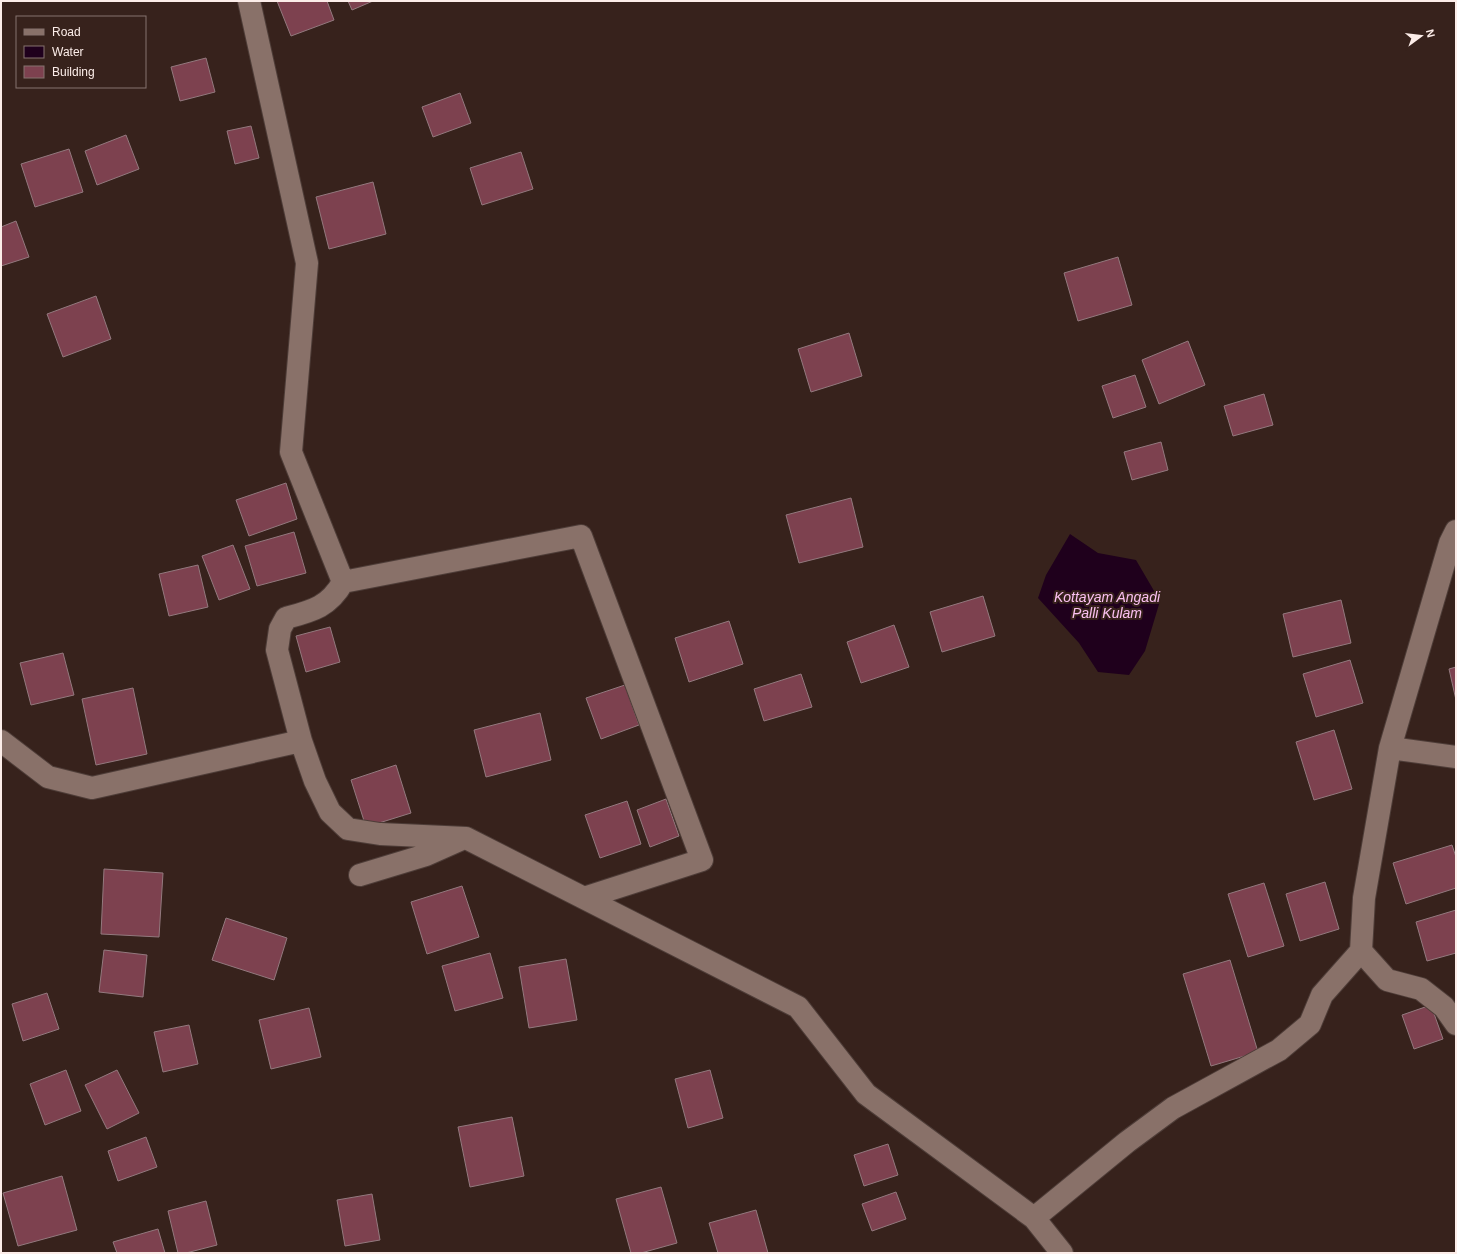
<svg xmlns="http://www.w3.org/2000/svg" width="1457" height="1254" viewBox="0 0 1457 1254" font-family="Arial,sans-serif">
	<rect width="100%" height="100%" fill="#37221c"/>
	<path fill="#1f001c" d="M1070,534l28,19 38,7 24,41 -15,50 -16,24 -31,-3 -19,-29 -41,-45 8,-23z"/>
	<path fill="#7d414f" stroke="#93797e" d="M277,1h50l7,19 -43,16z
		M348,1h25l-21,9z
		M206,58l9,34 -35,9 -9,-34z
		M460,93l11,30 -38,14 -11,-30z
		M251,126l8,32 -24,6 -8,-33z
		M126,135l13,34 -42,16 -12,-34z
		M69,149l14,43 -48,15 -14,-43z
		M521,152l12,37 -51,16 -12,-37z
		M373,182l13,52 -57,15 -13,-52z
		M16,221l13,36 -28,9v-39z
		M1118,257l14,48 -54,16 -14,-48z
		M96,296l15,43 -48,18 -16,-43z
		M849,333l13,43 -51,16 -13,-43z
		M1188,341l17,44 -46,19 -17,-44z
		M1135,375l11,32 -33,11 -11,-32z
		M1264,394l9,31 -40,11 -9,-30z
		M1161,442l7,28 -36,10 -8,-28z
		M286,483l11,36 -48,17 -13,-36z
		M851,498l12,49 -64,16 -13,-48z
		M294,532l12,41 -49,13 -12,-40z
		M233,545l17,44 -31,11 -17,-44z
		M198,565l10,42 -39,9 -10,-42z
		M983,596l12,40 -53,16 -12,-40z
		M1341,600l10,43 -58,14 -10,-43z
		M729,621l14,43 -54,18 -14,-44z
		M894,625l15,42 -48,16 -14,-41z
		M330,627l10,35 -34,10 -10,-36z
		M63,653l11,42 -43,10 -11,-42z
		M1350,660l13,43 -47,14 -13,-43z
		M1456,667v33l-7,-31z
		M801,674l11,33 -48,14 -10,-32z
		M625,685l14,40 -38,14 -15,-41z
		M133,688l14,66 -51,11 -14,-66z
		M540,713l11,47 -65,17 -12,-47z
		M1334,730l18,59 -38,11 -18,-58z
		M396,765l15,48 -45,14 -15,-47z
		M666,799l13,37 -29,11 -13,-37z
		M627,801l14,43 -41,14 -15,-43z
		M1452,845l4,12v31l-50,16 -13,-41z
		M104,869l59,4 -4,64 -58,-3z
		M1325,882l14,47 -39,12 -14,-47z
		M1264,883l20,63 -36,11 -20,-63z
		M462,886l17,51 -52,17 -16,-52z
		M1456,910v43l-29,8 -11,-39z
		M226,918l61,20 -13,42 -62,-20z
		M104,950l43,5 -4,42 -44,-5z
		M490,953l13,45 -48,13 -13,-45z
		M566,959l11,61 -48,8 -10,-61z
		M1230,960l28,92 -47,14 -28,-92z
		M47,993l12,36 -36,12 -11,-37z
		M1431,1005l12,34 -29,10 -12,-34z
		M309,1008l12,49 -50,12 -12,-49z
		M189,1025l9,39 -35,8 -9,-40z
		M66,1070l15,41 -36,14 -15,-41z
		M117,1070l22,43 -32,16 -22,-44z
		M710,1070l13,48 -35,10 -13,-49z
		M512,1117l12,59 -54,11 -12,-60z
		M146,1137l11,30 -39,14 -10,-30z
		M888,1144l10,31 -34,11 -10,-31z
		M62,1176l15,54 -59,16 -15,-53z
		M661,1187l16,56 -36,10h-10l-15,-54z
		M896,1192l10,27 -34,12 -10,-27z
		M372,1194l8,46 -35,6 -8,-46z
		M206,1201l11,44 -31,8h-8l-10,-42z
		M756,1210l12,43h-50l-9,-30z
		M158,1229l7,24h-48l-4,-11z"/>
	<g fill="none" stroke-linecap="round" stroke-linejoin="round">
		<g stroke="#4e3d38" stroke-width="24">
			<path id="minor" d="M249,1l58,262 -16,189 52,130
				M1456,531l-6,12 -60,205 -26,150 -3,53 26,29 34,9 23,18 12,17
				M1,741l47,36 44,11 209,-47 14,40 15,31 18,17 32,5 86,4 332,169 68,87 168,124 28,35
				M301,741l-24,-91 3,-21 6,-11c26,-7 43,-11 57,-36l238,-46 121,324 -118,38
				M1390,748l66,9
				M360,875l66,-20 36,-16
				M1034,1218l93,-76 46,-34 106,-58 31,-26 12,-29 39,-44"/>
		</g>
		<use href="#minor" stroke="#897169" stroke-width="22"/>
	</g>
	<g text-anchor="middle" stroke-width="4" stroke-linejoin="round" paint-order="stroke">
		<g font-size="14" font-style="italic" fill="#fbc0f1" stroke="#37221c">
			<text x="1107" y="602">Kottayam Angadi<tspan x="1107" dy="16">Palli Kulam</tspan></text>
		</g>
	</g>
	<rect width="1457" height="1254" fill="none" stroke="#fcede9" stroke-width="4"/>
	<rect x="16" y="16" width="130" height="72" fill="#37221c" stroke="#86736e"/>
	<rect x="24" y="29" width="20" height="6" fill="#897169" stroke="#86736e"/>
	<text x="52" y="36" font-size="12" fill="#fcede9">Road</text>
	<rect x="24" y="46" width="20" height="12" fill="#1f001c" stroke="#86736e"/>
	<text x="52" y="56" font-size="12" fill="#fcede9">Water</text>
	<rect x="24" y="66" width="20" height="12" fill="#7d414f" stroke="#86736e"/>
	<text x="52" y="76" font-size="12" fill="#fcede9">Building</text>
	<g transform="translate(1421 36) rotate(75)" stroke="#37221c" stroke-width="3" paint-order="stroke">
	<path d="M0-3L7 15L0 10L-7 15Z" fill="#fcede9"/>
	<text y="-6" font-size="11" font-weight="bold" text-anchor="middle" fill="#fcede9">N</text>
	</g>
</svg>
